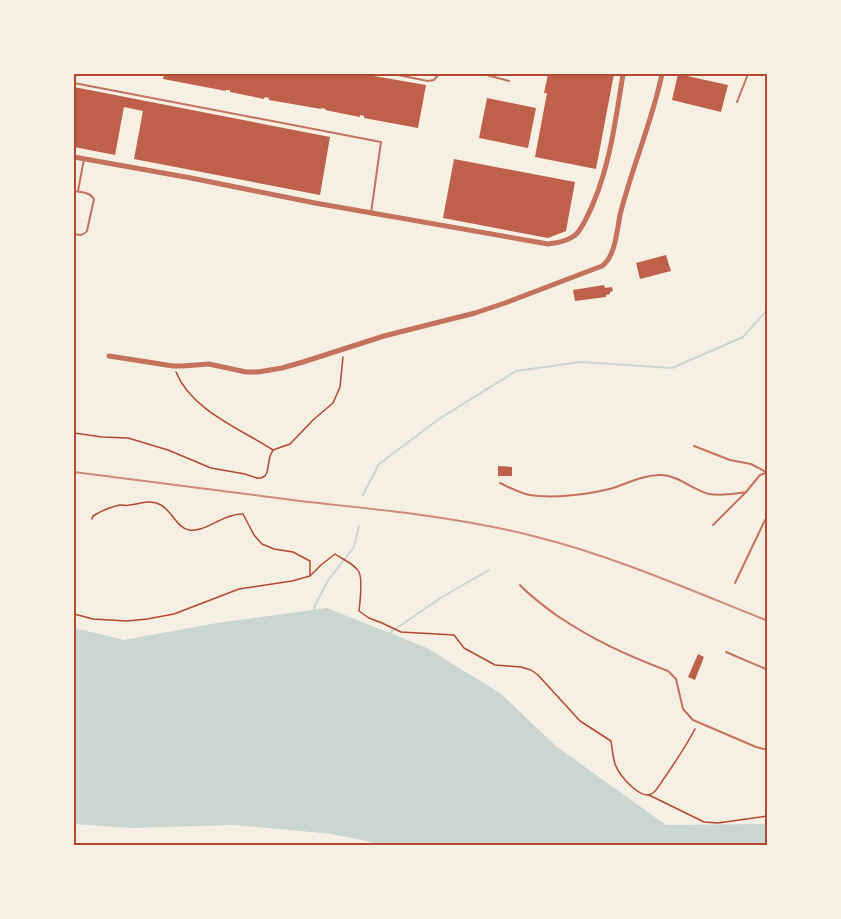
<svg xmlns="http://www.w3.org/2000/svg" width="841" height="919" viewBox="0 0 841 919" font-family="Jost,sans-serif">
	<rect width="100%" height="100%" fill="#f6efe4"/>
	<path fill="#c9d6d2" d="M327,608l98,39 75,46 57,54 109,78 101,-1v21l-378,1 -57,-12 -98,-9 -103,3 -57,-4v-196l50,12 93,-17z"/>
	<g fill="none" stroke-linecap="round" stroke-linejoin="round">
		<path stroke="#c9d6d2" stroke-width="2" d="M363,495l16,-31 60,-45 77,-48 65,-9 91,6 71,-31 25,-28
			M314,612l1,-7 14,-26 25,-32 5,-21
			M388,634l54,-37 47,-27"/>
	</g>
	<path fill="#bf614a" d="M164,74h204v1l58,10 -8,43 -54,-10v-2l-4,-1v2l-35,-7 1,-1 -5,-1v1l-52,-9v-2l-4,-1 -1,2 -34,-7v-2h-4v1l-63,-12z
		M548,74h66l-18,95 -61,-12 12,-64h-3z
		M678,74l50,11 -7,27 -49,-12z
		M74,87l256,50 -10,58 -186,-36 9,-48 -19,-4 -9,48 -41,-8z
		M487,98l49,10 -8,40 -49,-10z
		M454,159l121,23 -9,49 -18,7 -105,-20z
		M666,255l5,16 -31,8 -4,-16z
		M604,285l1,3 7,-1 1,4 -3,1v2l-4,1v2l-31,4 -2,-11z
		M498,466l14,1v9h-14z
		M698,654l6,3 -9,23 -7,-3z"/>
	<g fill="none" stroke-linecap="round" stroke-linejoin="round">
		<path stroke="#b5482f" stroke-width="1.5" d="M176,372c15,38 65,57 97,78
			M74,433l28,4 26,1 40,12 43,18 34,6 12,4h4l4,-2 2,-4 3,-16 3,-6 17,-6 23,-24 20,-17 7,-16 3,-30
			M92,519l1,-3c8,-5 17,-9 27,-11 1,0 8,1 9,0 12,-1 21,-6 32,0 11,6 16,23 28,25 16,3 35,-17 54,-16l11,21 8,9 12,5 19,3 17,9v14
			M74,614l19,5 34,2 20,-2 27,-5 65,-25 53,-8 18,-5 11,-11 14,-11c7,5 20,10 24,18 4,9 1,29 0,39l10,7 13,5 19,9 53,3 10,13 31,17 26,2 10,3 7,5 42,46 31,20c1,7 2,16 4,23 4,11 26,38 38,29 5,-4 8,-11 12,-16 11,-16 21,-31 30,-48
			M649,795l55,27 14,1 50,-7"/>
		<path stroke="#c5725c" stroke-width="2" d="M393,74l35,7 6,-1 5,-6
			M483,74l26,7
			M74,83l307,59 -10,71
			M737,102l11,-28
			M74,191c7,1 16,1 20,8l-7,32c-4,5 -7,4 -13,3
			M78,191l6,-32
			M694,446l36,14 21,4 15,8
			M500,483c10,5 20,10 30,12 22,4 62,-1 83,-7 15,-5 33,-14 49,-13 17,1 31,15 47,19 12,2 25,0 37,-2l14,-17 8,-3
			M713,525l33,-33
			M735,583l30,-63 3,-2
			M520,585c11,12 24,21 36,30 37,25 70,40 112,56l8,8 7,30 10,11 63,27 12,3
			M767,591h1
			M726,652l42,18"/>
		<path stroke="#c5725c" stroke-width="5" d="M74,157l117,21 124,25 233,41c9,-1 19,-3 26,-8 5,-3 8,-10 11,-15 24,-46 30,-97 38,-147
			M109,356l64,10h10l26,-2 37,8h12l24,-4 21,-6 81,-26 91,-23 30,-10 97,-37c13,-9 15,-35 18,-51 12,-48 32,-93 42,-141"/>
		<path stroke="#cf8b77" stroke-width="2" d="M74,472c78,10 156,20 234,30 75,8 151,15 225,34 81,20 157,54 235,85"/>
	</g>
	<rect width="841" height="919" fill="none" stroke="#f6efe4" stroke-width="150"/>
	<rect x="75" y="75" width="691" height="769" fill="none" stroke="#b5482f" stroke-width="2"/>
</svg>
